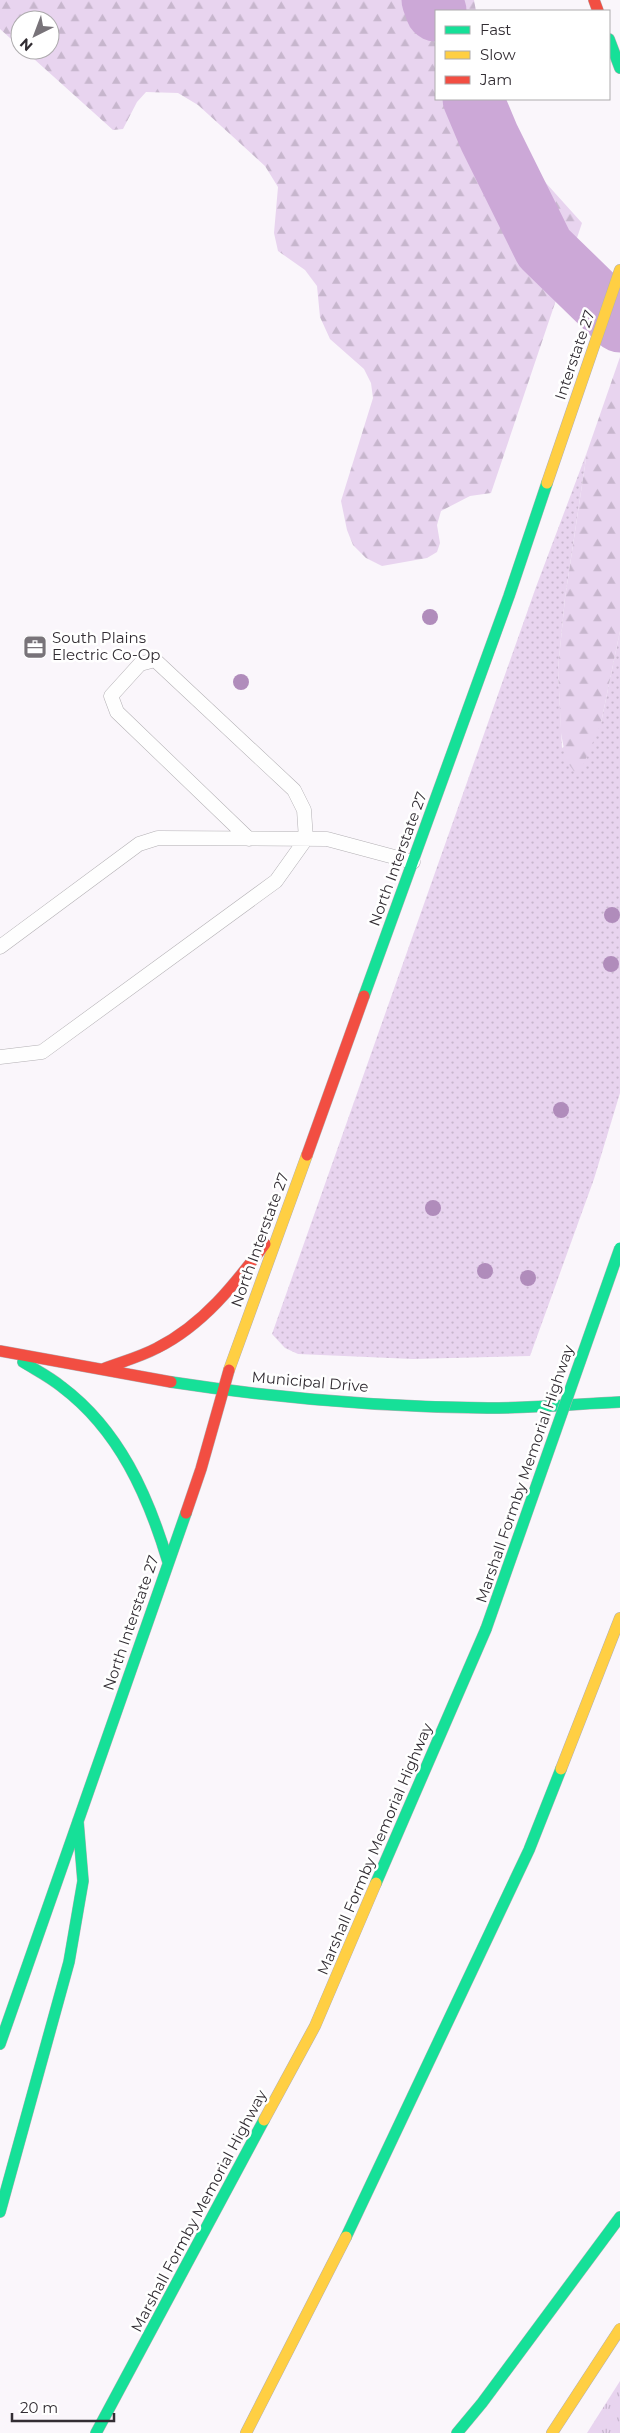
<svg xmlns="http://www.w3.org/2000/svg" width="620" height="2433" viewBox="0 0 620 2433" font-family="Montserrat,sans-serif">
	<defs>
		<pattern id="grass-dots" width="8" height="8" patternUnits="userSpaceOnUse" patternTransform="scale(1.25)"><rect width="8" height="8" fill="#e8d4ef"/><path d="M2 2h.1M6 6h.1" fill="none" stroke="#c7b6cd" stroke-width="1.8" stroke-linecap="round"/></pattern>
		<pattern id="forest-firs" width="22" height="20" patternUnits="userSpaceOnUse" patternTransform="scale(1.25)"><rect width="22" height="20" fill="#e8d4ef"/><path d="M5 1l3.5 6h-7zM16 11l3.5 6h-7z" fill="#c7b6cd"/></pattern>
		<pattern id="park-tufts" width="24" height="20" patternUnits="userSpaceOnUse" patternTransform="scale(1.25)"><rect width="24" height="20" fill="#e8d4ef"/><path d="M3 7l-1-3M5 7V3M7 7l1-3M15 17l-1-3M17 17v-4M19 17l1-3" fill="none" stroke="#c7b6cd"/></pattern>
	</defs>
	<rect width="100%" height="100%" fill="#faf6fb"/>
	<path fill="url(#grass-dots)" d="M587,452l-22,146 -7,71 4,79 39,-25 19,-92v462l-26,86 -64,177 -117,3 -115,-5 -13,-6 -13,-14 264,-747z"/>
	<path fill="url(#forest-firs)" d="M0,0h474l2,11h-40v88h65l9,24 26,49 46,51 -91,270 -21,3 -29,15 -4,14 3,18 -3,9 -10,6 -45,8 -16,-8 -13,-13 -6,-15 -6,-29 32,-103 -2,-15 -7,-14 -34,-30 -10,-22 -3,-31 -12,-16 -27,-19 -4,-18 4,-46 -13,-21 -67,-61 -20,-12 -32,-1 -9,10 -14,27 -10,1 -89,-80h26v-30h-30v27l-20,-18z
		M620,357v274l-19,92 -23,54 -12,-17 -5,-27 -3,-64 7,-71 22,-146z"/>
	<path fill="url(#park-tufts)" d="M620,2381v52h-33z"/>
	<g fill="none" stroke-linecap="round" stroke-linejoin="round">
		<path stroke="#cca8d7" stroke-width="61" d="M432,0l4,11
			M473,99l16,38 55,111 76,74"/>
		<g stroke="#b3b0b4" stroke-width="15">
			<path id="lane" d="M0,947l139,-103 19,-6 169,1 86,23
				M0,1057l42,-5 234,-171 30,-42 -2,-29 -10,-20 -139,-130 -15,4 -29,32 6,16 132,127"/>
		</g>
		<g stroke="#b3b0b4" stroke-width="12">
			<path id="fast" d="M609,39l11,29
				M364,996l145,-400 38,-113
				M23,1362c13,8 27,15 39,25 57,43 86,108 106,175
				M171,1382c104,16 211,25 317,26 44,0 88,-4 132,-6
				M376,1883l110,-254
				M0,2044l186,-531
				M0,2212l69,-250 14,-81 -5,-60
				M346,2237l183,-387 32,-81
				M96,2433l168,-313
				M457,2433l25,-30 138,-186"/>
		</g>
		<g stroke="#b3b0b4" stroke-width="12">
			<path id="slow" d="M547,483l73,-213
				M229,1370l78,-215
				M561,1769l59,-151
				M264,2120l51,-94 61,-143
				M246,2433l100,-196
				M552,2433l68,-104"/>
		</g>
		<g stroke="#b3b0b4" stroke-width="12">
			<path id="jam" d="M594,0l4,11
				M307,1155l57,-159
				M0,1351l171,31
				M103,1369c18,-7 37,-12 54,-21 46,-23 78,-64 108,-104
				M186,1513l15,-44 28,-99"/>
		</g>
		<use href="#lane" stroke="#fefefe" stroke-width="14"/>
		<use href="#fast" stroke="#16e098" stroke-width="11"/>
		<use href="#slow" stroke="#ffcf43" stroke-width="11"/>
		<use href="#jam" stroke="#f24e42" stroke-width="11"/>
		<g stroke="#b3b0b4" stroke-width="12" stroke-linecap="butt">
			<path id="fast-bridge" d="M486,1629l134,-381"/>
		</g>
		<use href="#fast-bridge" stroke="#16e098" stroke-width="11"/>
	</g>
	<g fill="#b08cbb">
		<circle cx="430" cy="617" r="8"/>
		<circle cx="241" cy="682" r="8"/>
		<circle cx="612" cy="915" r="8"/>
		<circle cx="611" cy="964" r="8"/>
		<circle cx="561" cy="1110" r="8"/>
		<circle cx="433" cy="1208" r="8"/>
		<circle cx="485" cy="1271" r="8"/>
		<circle cx="528" cy="1278" r="8"/>
	</g>
	<defs>
		<g id="office-square" transform="scale(1.25)"><rect x="-9" y="-9" width="18" height="18" rx="4" fill="#787379" stroke="#fff"/><path d="M-6-3h4V-5.5h4V-3h4V5H-6ZM-1-4.5V-3h2v-1.5ZM-6 0V1H6V0Z" fill="#fff"/></g>
	</defs>
	<g fill-rule="evenodd">
		<use href="#office-square" x="35" y="647"/>
	</g>
	<g text-anchor="middle" stroke-width="5" stroke-linejoin="round" paint-order="stroke">
		<g font-size="15" fill="#322d33" stroke="#fff">
			<text transform="translate(575 355) rotate(-71)" y="5">Interstate 27</text>
			<text transform="translate(398 859) rotate(-70)" y="5">North Interstate 27</text>
			<text transform="translate(260 1240) rotate(-70)" y="5">North Interstate 27</text>
			<text transform="translate(310 1382) rotate(5)" y="5">Municipal Drive</text>
			<text transform="translate(525 1474) rotate(-71)" y="5">Marshall Formby Memorial Highway</text>
			<text transform="translate(131 1623) rotate(-71)" y="5">North Interstate 27</text>
			<text transform="translate(375 1849) rotate(-67)" y="5">Marshall Formby Memorial Highway</text>
			<text transform="translate(199 2211) rotate(-62)" y="5">Marshall Formby Memorial Highway</text>
		</g>
		<g font-size="15" fill="#322d33" stroke="#fff" text-anchor="start">
			<text x="52" y="643">South Plains<tspan x="52" dy="17">Electric Co-Op</tspan></text>
		</g>
	</g>
	<rect x="435" y="10" width="175" height="90" fill="#ffffff" stroke="#adabad"/>
	<rect x="445" y="26" width="25" height="8" fill="#16e098" stroke="#adabad"/>
	<text x="480" y="35" font-size="15" fill="#322d33">Fast</text>
	<rect x="445" y="51" width="25" height="8" fill="#ffcf43" stroke="#adabad"/>
	<text x="480" y="60" font-size="15" fill="#322d33">Slow</text>
	<rect x="445" y="76" width="25" height="8" fill="#f24e42" stroke="#adabad"/>
	<text x="480" y="85" font-size="15" fill="#322d33">Jam</text>
	<g transform="translate(35 35) rotate(222)"><circle r="24" fill="#ffffff" stroke="#adabad"/>
	<path d="M0-4L9 19L0 12L-9 19Z" fill="#787379"/>
	<text y="-8" font-size="14" font-weight="bold" text-anchor="middle" fill="#322d33">N</text>
	</g>
	<path d="M12 2413v8h102v-8" fill="none" stroke="#322d33" stroke-width="2.5"/>
	<text x="20" y="2413" font-size="15" fill="#322d33" stroke="#ffffff" stroke-width="4" paint-order="stroke">20 m</text>
</svg>
